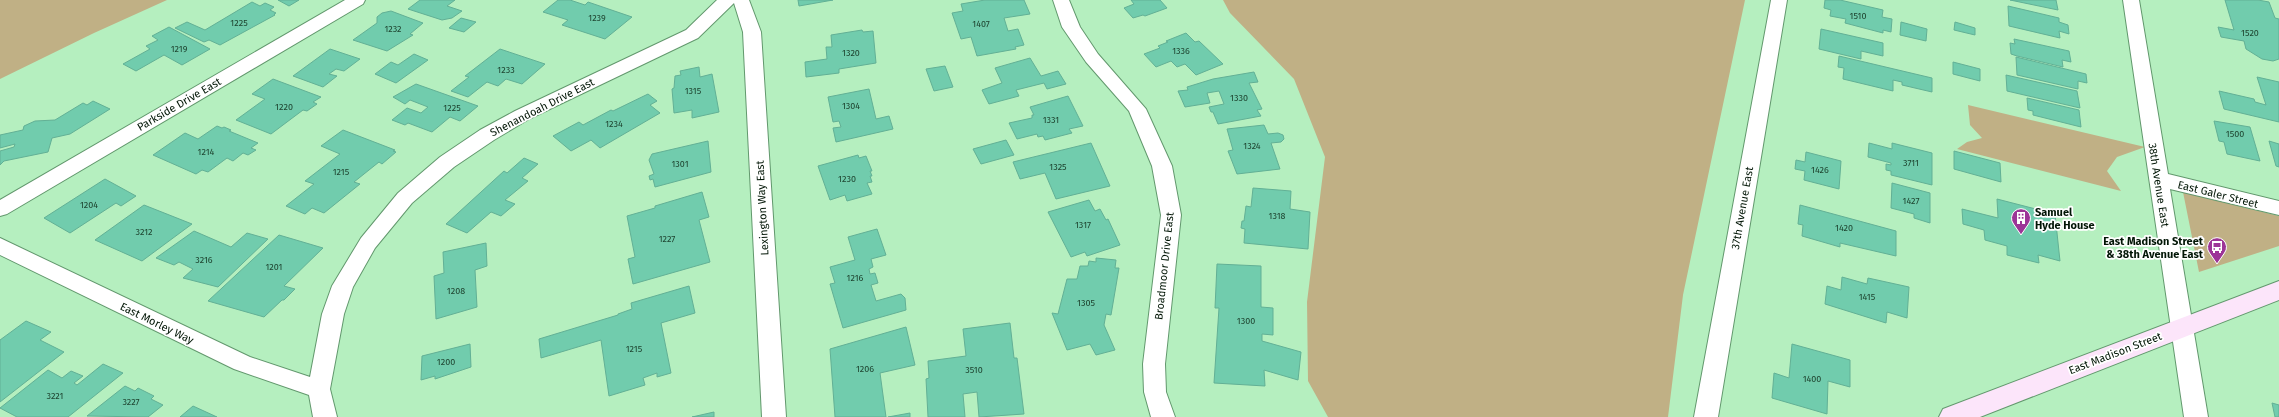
<svg xmlns="http://www.w3.org/2000/svg" width="2279" height="417" viewBox="0 0 2279 417" font-family="'Fira Sans',sans-serif">
	<rect width="100%" height="100%" fill="#b5efbf"/>
	<path fill="#c0b085" d="M0,0h167l-73,33 -94,46z
		M1223,0h522l-62,295 -15,122h-340l-20,-36 -1,-79 18,-145 -31,-78 -64,-66z
		M1968,105l177,42 -28,10 -10,14 14,20 -164,-42 10,-7 15,-4 -12,-13z
		M2183,192l96,24v30l-80,26z"/>
	<path fill="#71ccad" stroke="#62b095" d="M278,0h21l-10,6z
		M420,0h35l-8,6 15,5 -10,7 -10,2 -34,-11z
		M558,0h12l15,5 3,-3 44,15 -27,22 -43,-14 6,-5 -25,-8z
		M798,0h35l-34,6z
		M985,0h39l6,14 -26,4 4,13 10,-2 6,16 -9,2 1,2 -39,7 -6,-19 -10,2 -9,-26 11,-2 -2,-7z
		M1131,0h29l7,8 -22,8 -2,-1 -10,3 -9,-10 10,-4z
		M1825,0h15l43,10 -1,7 10,2 -1,13 -8,-2v3l-38,-10 1,-4 -16,-3 1,-6 -7,-2z
		M2010,0h46l2,10z
		M2225,0h33l11,2 6,16 4,1v40l-6,2 -11,-2 -16,-10 -2,-8 -23,-4 -3,-10 16,3z
		M252,2l8,4 5,-3 9,4 -4,3 6,3 -2,1 1,1 -55,30 -11,-5 -5,2 -29,-14 12,-6 18,8z
		M2008,6l51,12v4l9,3 1,9 -10,-3 1,7 -51,-12z
		M391,11l32,12 -13,11 3,1 -26,16 -34,-11 24,-17v-6l5,-4z
		M461,18l15,4 -12,10 -15,-4z
		M1901,22l26,7 -1,12 -26,-6z
		M1955,22l20,6v7l-21,-5z
		M169,27l41,22 -28,16 -18,-10 -28,16 -13,-7 27,-15 -4,-3 12,-6 -6,-4z
		M1821,29l62,14v13l-22,-5v8l-42,-10z
		M862,30l1,2 10,-1 3,32 -37,6v4l-33,4 -1,-15 22,-3 -1,-12h6l-1,-12z
		M1186,33l9,9 4,-1 24,23 -27,11 -11,-11 -8,3 -6,-6 -15,6 -12,-13 16,-6 -2,-2 10,-4 -2,-1z
		M2014,39l55,12 2,11 -9,-2 1,7 -46,-11 -6,-2 -1,-11 5,1z
		M330,49l30,10 -16,12 -8,-2 -7,5 8,2 -14,11 -30,-11z
		M500,49l45,15 -23,20 -16,-5 -8,7 -11,-4 -19,15 -17,-6 18,-14 -4,-1z
		M414,54l14,6 -32,23 -21,-9 16,-12 7,3z
		M1839,56l93,22v14l-30,-7v-3l-9,-2v11l-50,-12 1,-11 -6,-1z
		M2016,57l70,17 1,9 -9,-2v8l-61,-14z
		M1030,58l11,18 17,-5 8,13 -19,5 -3,-6 -28,7 3,6 -30,8 -7,-14 20,-7 -7,-15z
		M1953,62l27,7v12l-27,-7z
		M945,66l8,21 -19,4 -8,-22z
		M699,67l1,10 12,-3 7,38 -27,6v-8l-18,3 -2,-24 2,-1 1,-12 6,-1 -1,-4z
		M1254,72l4,10 -9,1 13,26 -5,1 4,6 -43,8 -5,-12h-2l-2,-5 15,-3 -5,-13 -12,2 3,10 -25,4 -7,-16 10,-1 -1,-3 26,-8z
		M2006,75l71,16 3,17 -73,-17z
		M2257,77l22,5v40l-55,-13 -5,-18 35,8 1,3 11,3z
		M273,79l48,18 -8,5 4,2 -10,7 -4,-1 -32,24 -35,-14 29,-21 -13,-5z
		M416,84l62,22 -18,15 -10,-4 -18,15 -24,-9 -3,2 -13,-5 15,-12 14,5 7,-6 -18,-7 -5,4 -12,-7z
		M869,89l7,30 13,-3 4,13 -57,13 -3,-14 8,-1 -2,-6 -6,1 -5,-25z
		M648,94l9,7 -7,4 10,8 -60,35 -9,-8 -20,11 -18,-15 26,-14 4,3 28,-15 2,1z
		M1068,96l15,30 -14,3 3,4 -27,7 -2,-4 -5,1 -1,-3 -20,5 -8,-16 23,-5v-3h2l-4,-8z
		M2027,98l52,12 2,17 -48,-12v-4l-5,-1z
		M93,101l17,8 -40,25 -18,4 -4,14 -44,9 -4,4v-14l14,-4 1,-3 -15,4v-13l23,-5 1,-4 11,-5 20,-1 28,-17 4,2z
		M2214,121l36,6 10,34 -33,-7 -3,-12 -5,-1z
		M1264,125l4,9 10,-1 5,2 1,4 -3,3 -10,1 9,26 -43,5 -9,-23 5,-1 -6,-21z
		M217,126l5,2 2,-1 7,3 -2,1 29,12 -7,5 5,2 -8,5 -5,-2 -10,8 -6,-3 -19,14 -6,-2 -6,4 -43,-19 32,-22 13,6z
		M343,130l52,20 -2,1 3,1 -14,12 -3,-2 -25,20 6,2 -36,29 -12,-5 -7,6 -19,-8 28,-22 -9,-3 35,-27 -19,-8z
		M1006,140l8,15 -33,9 -8,-15z
		M708,141l3,31 -56,15 -2,-8 -3,1 -1,-4 5,-2 -5,-14 3,-6z
		M2269,141l10,3v23l-3,-1z
		M1091,143l19,43 -54,13 -11,-26 -25,6 -7,-17z
		M1869,143l23,6v-6l40,10v32l-41,-10v-4l-5,-1v-6l5,1v-2l-23,-6z
		M1954,151l46,12 1,19 -47,-13z
		M1806,152l35,9 -2,28 -35,-9 1,-9 -10,-2 1,-9 9,2z
		M858,155l1,3 7,-2 6,15h-2l2,5h-2l2,6 -5,1 5,11 -25,7 -2,-6 -15,5 -12,-34z
		M524,158l14,6 -16,14 6,3 -23,19 10,4 -14,12 -10,-4 -24,21 -21,-9 58,-53 3,2z
		M105,179l31,17 -15,10 -5,-3 -46,30 -26,-15z
		M1892,183l38,10v30l-16,-5v-4l-23,-6z
		M1253,188l38,3 -1,18 20,3 -2,37 -64,-6 1,-14 -4,-1 1,-7h2l2,-15 5,1z
		M702,192l7,25 -10,3 11,42 -77,22 -5,-25 7,-2 -8,-41 28,-8v-2z
		M1997,199l58,15 5,47 -22,-6 1,8 -32,-8v-9l-22,-6 -1,-10 -21,-6 -1,-15 36,9z
		M1089,200l6,11 5,-2 6,11 2,-1 12,26 -33,11 -2,-4 -14,5 -23,-45z
		M144,205l48,19 -50,37 -47,-21z
		M1800,205l96,26v25l-56,-13v4l-38,-11 1,-11 -5,-1z
		M877,229l9,26 -15,4 2,8 -4,2 1,5 5,-1 3,10 -7,2 5,16 25,-7 4,4 1,12 -63,18 -13,-44 5,-1 -5,-16 25,-7 -7,-23z
		M194,231l37,16 16,-14 21,6 -50,48 -35,-9 10,-9 -14,-7 -5,3 -18,-7z
		M279,235l44,13 -39,38 11,3 -11,11h-2l-18,17 -56,-16z
		M486,243l1,23 -12,4 2,37 -41,12 -2,-43 10,-3 -1,-21z
		M1096,258l20,2 -1,8h4l-8,47 -5,-1 -2,11 11,25 -19,5 -6,-11 -23,6 -15,-37 6,1 9,-35h10l3,-13h8l1,-5 7,1z
		M1217,264l44,2v41l12,1v27l-11,-1v7l39,11 -3,28 -34,-10 1,16 -51,-3 5,-75h-4z
		M1842,277l25,7 1,-6 41,9 -2,31 -20,-6 -1,11 -61,-19 2,-18 14,4z
		M689,286l6,27 -34,10 10,50 -14,4v-4l-14,5 2,7 -36,11 -8,-56 -60,18 -2,-19 79,-24v-1l14,-5 -1,-6z
		M26,321l25,11 -11,8 24,12 -64,50v-62z
		M1010,323l4,35h3l7,56 -45,3 -2,-25 -14,2 2,23h-37l-2,-38 3,-1 -1,-17 38,-5 -3,-27z
		M906,327l9,38 -35,8 6,44h-51l-5,-68z
		M470,344l1,23 -36,12v-3l-14,4 1,-24z
		M1792,344l58,16v27l-22,-6 -1,33 -55,-16 2,-25 15,5z
		M103,364l20,9 -55,44h-51l-17,-9 48,-38 14,8 9,-7 12,5 -9,7 3,2z
		M125,386l10,5 3,-3 16,8 -3,3 12,6 -15,12 -61,-1z
		M2272,403l7,2v12h-4z
		M193,406l24,11h-37z
		M714,412v5h-22z
		M910,413v4h-22z"/>
	<g fill="none" stroke-linecap="round" stroke-linejoin="round">
		<g stroke="#62986d" stroke-width="2">
			<path id="minor" d="M345,0h20l-2,4 -356,210 -7,2v-16z
				M717,0h32l12,32 25,385h-24l-19,-385 -9,-29 -36,35 -169,81 -35,21 -40,27 -42,36 -37,45 -22,39 -9,27 -14,75 7,28h-24l-4,-22 -75,-26 -234,-114v-17l250,119 60,20 12,-63 10,-28 29,-48 37,-45 42,-36 40,-27 35,-19 171,-81z
				M1053,0h16l11,27 18,27 48,55 26,57 9,49 -16,149 1,28 9,25h-24l-7,-25 -1,-28 18,-149 -9,-49 -23,-55 -43,-49 -24,-35z
				M1771,0h16l-69,417h-24z
				M2123,0h16l29,174 111,27v14l-109,-26 38,228h-24z"/>
		</g>
		<g stroke="#62986d" stroke-width="2">
			<path id="secondary" d="M2279,281v19l-299,117h-41l4,-8z"/>
		</g>
		<use href="#minor" fill="#fff" fill-rule="evenodd"/>
		<use href="#secondary" fill="#fce5fa" fill-rule="evenodd"/>
	</g>
	<defs>
		<g id="building-pin" transform="scale(1)"><path d="M0 17L-7.5 6A9.5 9.5 0 1 1 7.5 6Z" fill="#9c3497" stroke="#fff"/><path d="M-4-6H4V6H1V3H-1V6H-4ZM-2.5-4.3h1.7v1.8h-1.7ZM.8-4.3h1.7v1.8H.8ZM-2.5-1h1.7V.8h-1.7ZM.8-1h1.7V.8H.8Z" fill="#fff"/></g>
		<g id="bus-pin" transform="scale(1)"><path d="M0 17L-7.5 6A9.5 9.5 0 1 1 7.5 6Z" fill="#9c3497" stroke="#fff"/><path d="M-5-6H5V4H4V6H2V4H-2V6H-4V4H-5ZM-3.5-4V0h7V-4ZM-3.5 1.2v1.5H-2V1.2ZM2 1.2v1.5H3.5V1.2Z" fill="#fff"/></g>
	</defs>
	<g fill-rule="evenodd">
		<use href="#building-pin" x="2021" y="218"/>
		<use href="#bus-pin" x="2217" y="247"/>
	</g>
	<g text-anchor="middle" stroke-width="3.5" stroke-linejoin="round" paint-order="stroke">
		<g font-size="9" fill="#1e4430">
			<text x="1858" y="19">1510</text>
			<text x="597" y="21">1239</text>
			<text x="239" y="26">1225</text>
			<text x="981" y="27">1407</text>
			<text x="393" y="32">1232</text>
			<text x="2250" y="36">1520</text>
			<text x="179" y="52">1219</text>
			<text x="1181" y="54">1336</text>
			<text x="851" y="56">1320</text>
			<text x="506" y="73">1233</text>
			<text x="693" y="94">1315</text>
			<text x="1239" y="101">1330</text>
			<text x="851" y="109">1304</text>
			<text x="284" y="110">1220</text>
			<text x="452" y="111">1225</text>
			<text x="1051" y="123">1331</text>
			<text x="614" y="127">1234</text>
			<text x="2235" y="137">1500</text>
			<text x="1252" y="149">1324</text>
			<text x="206" y="155">1214</text>
			<text x="1911" y="166">3711</text>
			<text x="680" y="167">1301</text>
			<text x="1058" y="170">1325</text>
			<text x="1820" y="173">1426</text>
			<text x="341" y="175">1215</text>
			<text x="847" y="182">1230</text>
			<text x="1911" y="204">1427</text>
			<text x="89" y="208">1204</text>
			<text x="1277" y="219">1318</text>
			<text x="1083" y="228">1317</text>
			<text x="1844" y="231">1420</text>
			<text x="144" y="235">3212</text>
			<text x="667" y="242">1227</text>
			<text x="204" y="263">3216</text>
			<text x="274" y="270">1201</text>
			<text x="855" y="281">1216</text>
			<text x="456" y="294">1208</text>
			<text x="1867" y="300">1415</text>
			<text x="1086" y="306">1305</text>
			<text x="1246" y="324">1300</text>
			<text x="634" y="352">1215</text>
			<text x="446" y="365">1200</text>
			<text x="865" y="372">1206</text>
			<text x="974" y="373">3510</text>
			<text x="1812" y="382">1400</text>
			<text x="55" y="399">3221</text>
			<text x="131" y="405">3227</text>
		</g>
		<g font-size="11" fill="#021606" stroke="#fff">
			<text transform="translate(179 104) rotate(-30)" y="4">Parkside Drive East</text>
			<text transform="translate(542 107) rotate(-27)" y="4">Shenandoah Drive East</text>
			<text transform="translate(2159 185) rotate(81)" y="4">38th Avenue East</text>
			<text transform="translate(2218 194) rotate(14)" y="4">East Galer Street</text>
			<text transform="translate(762 208) rotate(-93)" y="4">Lexington Way East</text>
			<text transform="translate(1742 208) rotate(-80)" y="4">37th Avenue East</text>
			<text transform="translate(1164 266) rotate(-84)" y="4">Broadmoor Drive East</text>
			<text transform="translate(157 323) rotate(26)" y="4">East Morley Way</text>
			<text transform="translate(2115 353) rotate(-21)" y="4">East Madison Street</text>
		</g>
		<g font-size="11" font-weight="bold" fill="#021606" stroke="#fff" text-anchor="start">
			<text x="2035" y="216">Samuel<tspan x="2035" dy="13">Hyde House</tspan></text>
			<text x="2203" y="245" text-anchor="end">East Madison Street<tspan x="2203" dy="13">&amp; 38th Avenue East</tspan></text>
		</g>
	</g>
</svg>
